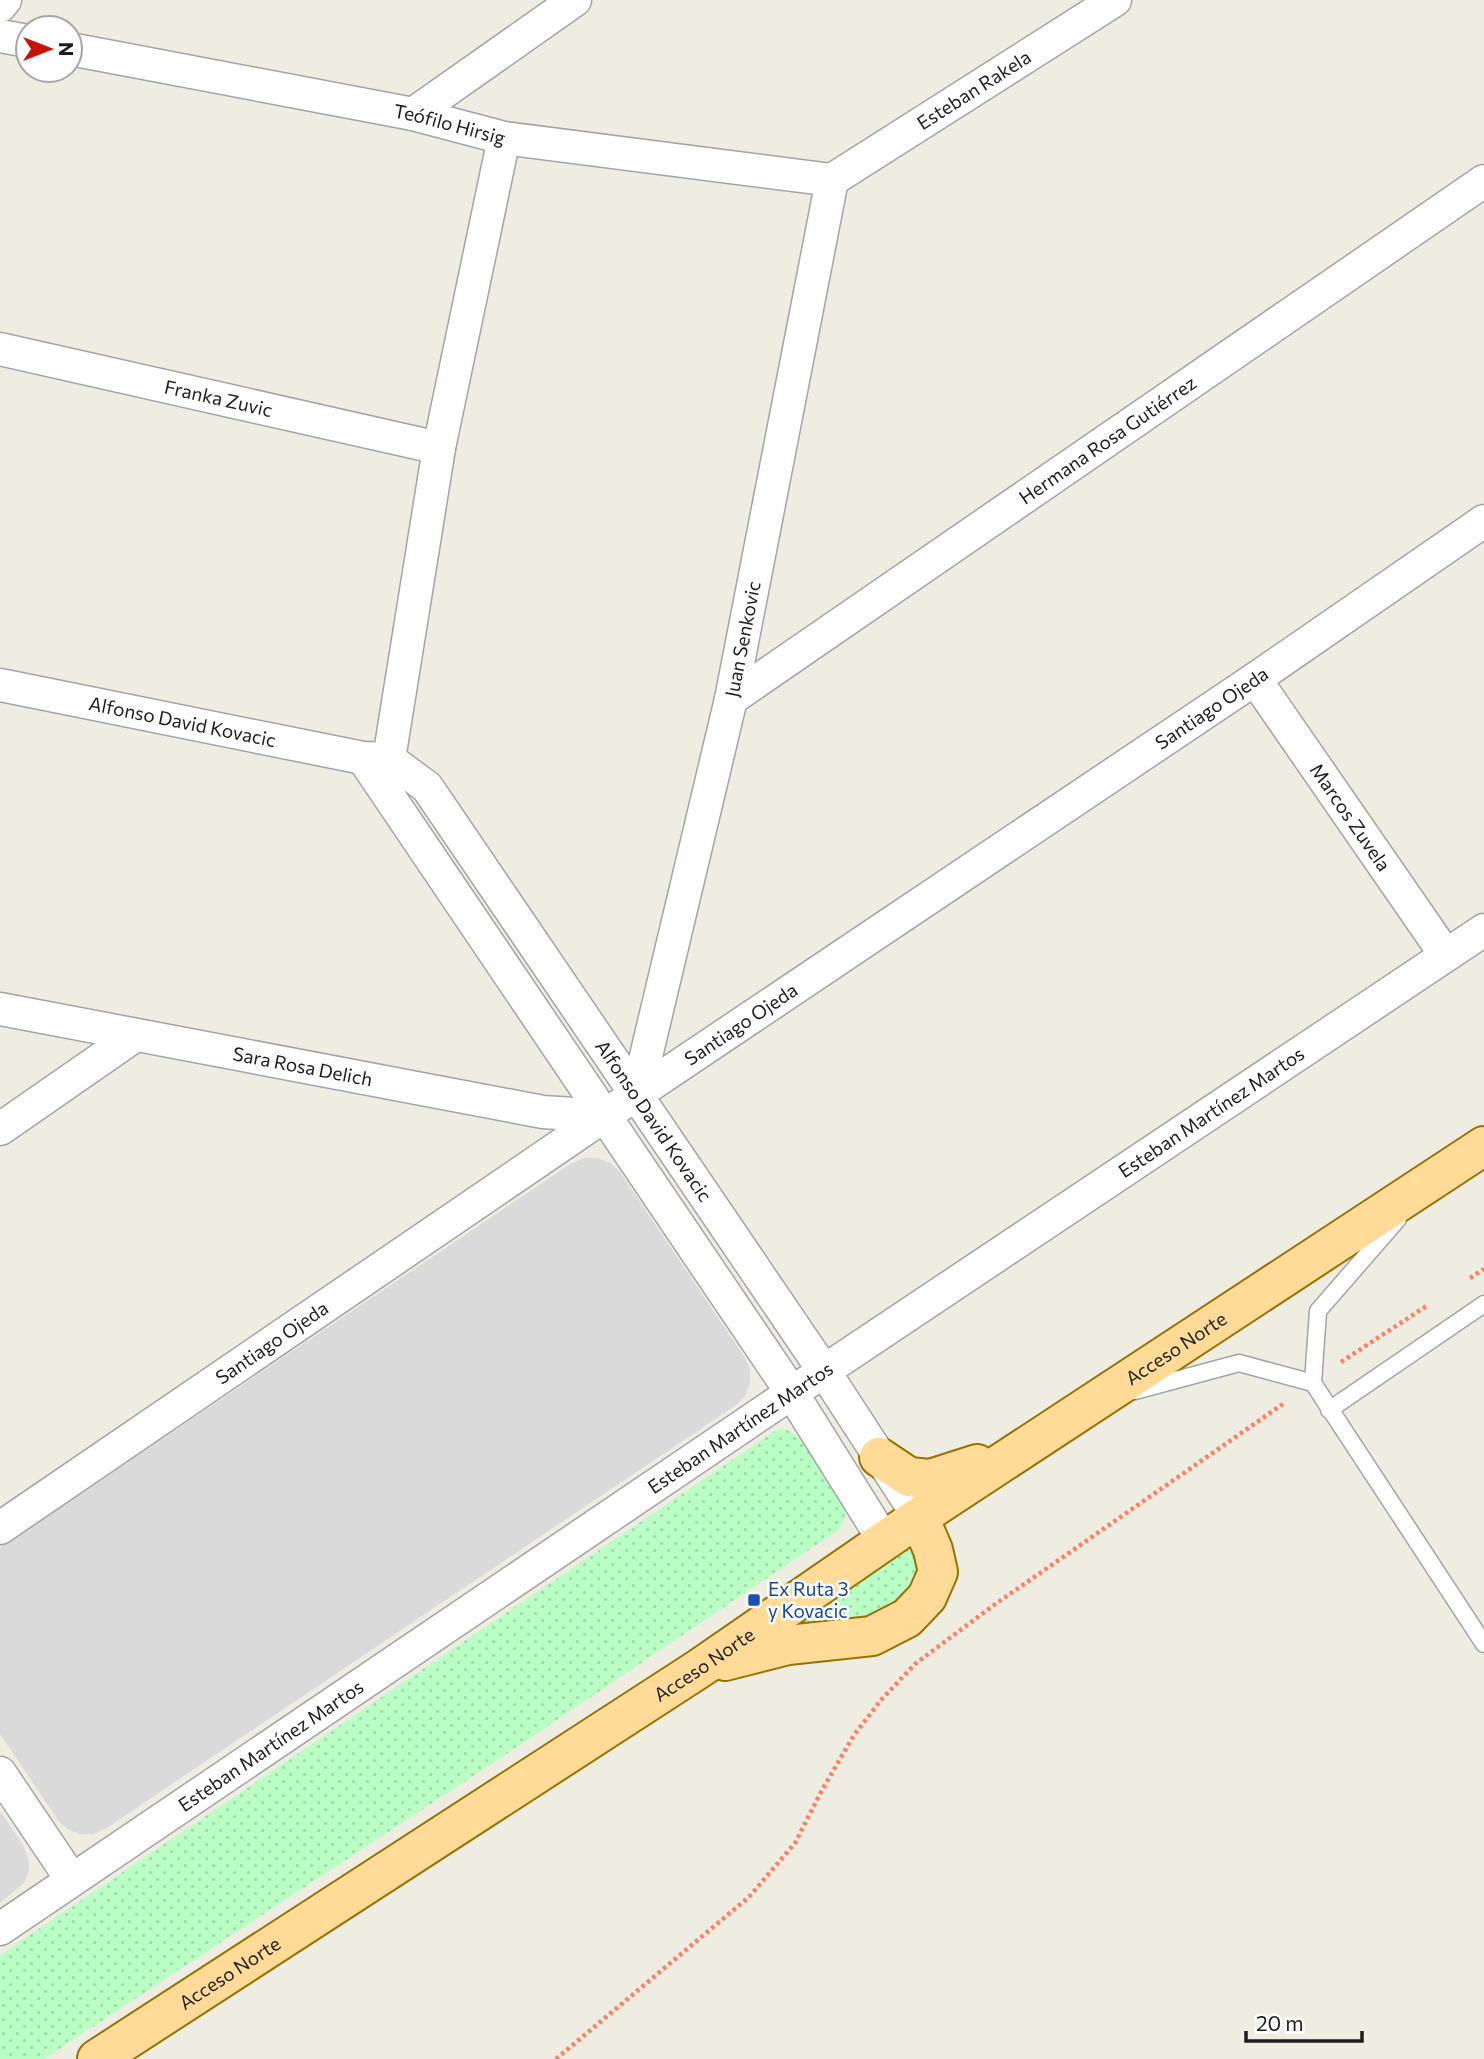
<svg xmlns="http://www.w3.org/2000/svg" width="1484" height="2059" viewBox="0 0 1484 2059" font-family="Commissioner,sans-serif">
	<defs>
		<pattern id="park-dots" width="8" height="8" patternUnits="userSpaceOnUse" patternTransform="scale(1.75)"><rect width="8" height="8" fill="#bafec6"/><path d="M2 2h.1M6 6h.1" fill="none" stroke="#9fd9aa" stroke-width="1.8" stroke-linecap="round"/></pattern>
	</defs>
	<rect width="100%" height="100%" fill="#efece2"/>
	<path fill="#dbdada" d="M585,1158h13l12,5 10,9 125,186 5,12v13l-5,13 -9,9 -631,424 -12,5h-13l-13,-5 -9,-9 -58,-86v-186l572,-385z
		M0,1811l23,34 5,12 1,14 -5,12 -24,20z"/>
	<path fill="url(#park-dots)" d="M778,1429c9,0 14,2 21,9 9,14 44,60 46,73 1,8 -3,14 -8,20l-323,218 -470,310h-44v-104z
		M911,1547l14,25 -30,41 -134,31 145,-96z"/>
	<g fill="none" stroke-linecap="round" stroke-linejoin="round">
		<g stroke="#a4a4a4" stroke-width="19">
			<path id="lane" d="M1313,1383l5,-72 80,-92
				M1135,1391l104,-28 74,20 171,261
				M1329,1410l155,-106"/>
		</g>
		<g stroke="#a4a4a4" stroke-width="35">
			<g id="street">
				<path d="M0,6l5,-6"/>
				<path d="M0,36l28,5"/>
				<path id="s1" d="M70,49l343,65 91,24 328,42"/>
				<path d="M413,114l162,-114"/>
				<path id="s2" d="M832,180l283,-180"/>
				<path id="s3" d="M0,349l439,99"/>
				<path id="s4" d="M1255,679l190,275"/>
				<path id="s5" d="M0,685l363,73 26,1 38,28 397,584 95,146"/>
				<path id="s6" d="M731,699l753,-518"/>
				<path d="M363,758l429,635 93,149"/>
				<path d="M389,759l50,-311 65,-310"/>
				<path id="s7" d="M0,1009l543,103 61,4"/>
				<path id="s8" d="M637,1094l94,-395 101,-519"/>
				<path d="M0,1129l134,-93"/>
				<path id="s9" d="M0,1528l604,-412 651,-437 229,-158"/>
				<path d="M0,1773l72,107"/>
				<path id="s10" d="M0,1929l824,-558 660,-441"/>
			</g>
		</g>
		<g stroke="#967200" stroke-width="42">
			<g id="primary">
				<path d="M879,1457l30,20 21,2 47,-15"/>
				<path d="M725,1661l63,-16 84,-9 35,-18 20,-21 11,-25 -5,-22 -14,-33"/>
				<path id="s11" d="M97,2059l603,-391 219,-151 565,-371"/>
			</g>
		</g>
		<path stroke="#ff8163" stroke-width="4.5" stroke-dasharray="3.5 3.5" stroke-linecap="butt" d="M1470,1278l14,-9
			M1341,1362l87,-57
			M556,2059l193,-162 46,-54 27,-53 32,-55 27,-35 34,-36 79,-59 289,-201"/>
		<use href="#lane" stroke="#fff" stroke-width="16"/>
		<use href="#street" stroke="#fff" stroke-width="32"/>
		<use href="#primary" stroke="#ffdb97" stroke-width="38"/>
	</g>
	<rect fill="#1a4fb4" stroke="#fff" stroke-width="2.5" x="747" y="1593" width="14" height="14" rx="3.5"/>
	<g text-anchor="middle" stroke-width="5" stroke-linejoin="round" paint-order="stroke">
		<g font-size="19" fill="#1d1d1d" stroke="#fff">
			<text dy="7" stroke="none"><textPath href="#s2" startOffset="168">Esteban Rakela</textPath></text>
			<text dy="7" stroke="none"><textPath href="#s1" startOffset="387">Teófilo Hirsig</textPath></text>
			<text dy="7" stroke="none"><textPath href="#s3" startOffset="224">Franka Zuvic</textPath></text>
			<text dy="7" stroke="none"><textPath href="#s6" startOffset="457">Hermana Rosa Gutiérrez</textPath></text>
			<text dy="7" stroke="none"><textPath href="#s8" startOffset="467">Juan Senkovic</textPath></text>
			<text dy="7" stroke="none"><textPath href="#s9" startOffset="1463">Santiago Ojeda</textPath></text>
			<text dy="7" stroke="none"><textPath href="#s5" startOffset="186">Alfonso David Kovacic</textPath></text>
			<text dy="7" stroke="none"><textPath href="#s4" startOffset="168">Marcos Zuvela</textPath></text>
			<text dy="7" stroke="none"><textPath href="#s9" startOffset="896">Santiago Ojeda</textPath></text>
			<text dy="7" stroke="none"><textPath href="#s7" startOffset="308">Sara Rosa Delich</textPath></text>
			<text dy="7" stroke="none"><textPath href="#s10" startOffset="1461">Esteban Martínez Martos</textPath></text>
			<text dy="7" stroke="none"><textPath href="#s5" startOffset="847">Alfonso David Kovacic</textPath></text>
			<text dy="7" stroke="none"><textPath href="#s9" startOffset="329">Santiago Ojeda</textPath></text>
			<text dy="7" stroke="none"><textPath href="#s11" startOffset="1292">Acceso Norte</textPath></text>
			<text dy="7" stroke="none"><textPath href="#s10" startOffset="894">Esteban Martínez Martos</textPath></text>
			<text dy="7" stroke="none"><textPath href="#s11" startOffset="724">Acceso Norte</textPath></text>
			<text dy="7" stroke="none"><textPath href="#s10" startOffset="327">Esteban Martínez Martos</textPath></text>
			<text dy="7" stroke="none"><textPath href="#s11" startOffset="158">Acceso Norte</textPath></text>
		</g>
		<g font-size="19" fill="#164399" stroke="#fff" text-anchor="start">
			<text x="768" y="1596">Ex Ruta 3<tspan x="768" dy="22">y Kovacic</tspan></text>
		</g>
	</g>
	<g transform="translate(49 49) rotate(90)"><circle r="33" fill="#ffffff" stroke="#a5a5a5" stroke-width="2"/>
	<path d="M0-5L12 26L0 18L-12 26Z" fill="#ca1200"/>
	<text y="-10" font-size="19" font-weight="bold" text-anchor="middle" fill="#1d1d1d">N</text>
	</g>
	<path d="M1246 2031v10h116v-10" fill="none" stroke="#1d1d1d" stroke-width="3.5"/>
	<text x="1256" y="2031" font-size="21" fill="#1d1d1d" stroke="#ffffff" stroke-width="5" paint-order="stroke">20 m</text>
</svg>
